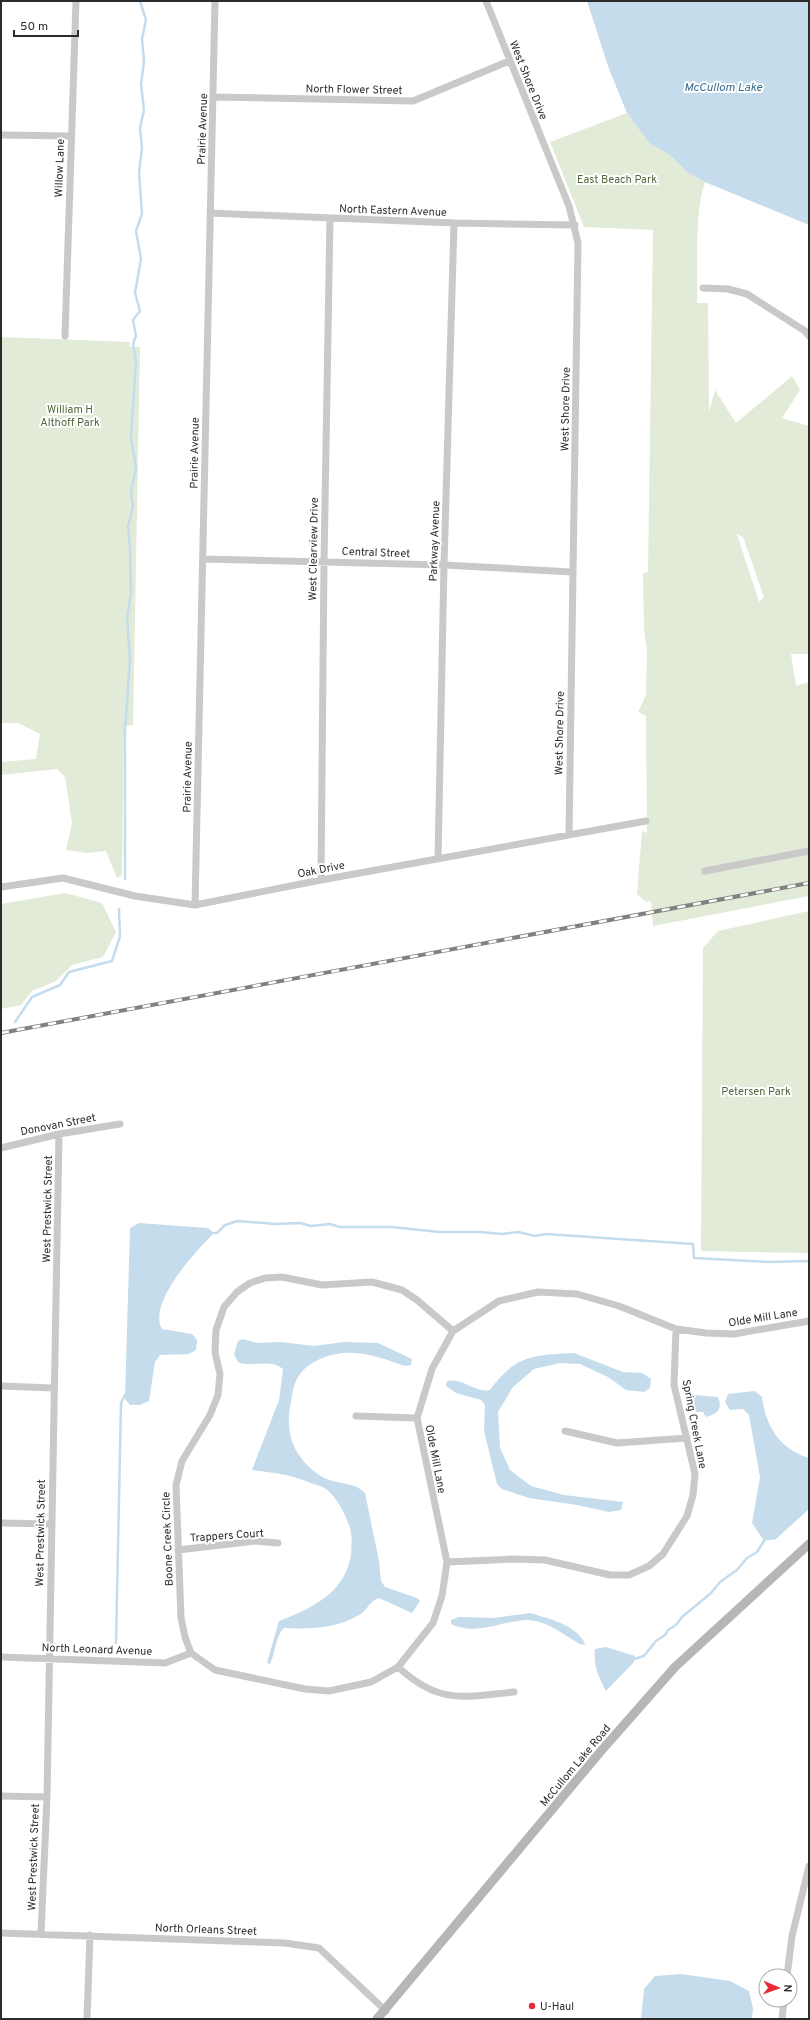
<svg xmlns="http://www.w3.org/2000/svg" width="810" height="2020" viewBox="0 0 810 2020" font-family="Overpass,sans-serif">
	<rect width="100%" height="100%" fill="#fff"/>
	<path fill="#e2ead8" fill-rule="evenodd" d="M627,113l22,30 21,12 17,17 18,10c-11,30 -7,87 -8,121h11l1,109 6,-22 21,33 56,-47 8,14 -18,28 27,8v228h-18l5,32 13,-4v214l-156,30 -2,-25 -5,1 -9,-8 5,-63 5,2 -1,-117 -8,-4 8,-17 1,-44 -3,-23 -1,-55 5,-1 5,-342 -69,-3 -34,-85zM737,534l6,3 21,60 -5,5z
		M1,337l129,5v5h10l-7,378 -9,1 -2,149 -5,3 -11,-27 -20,2 -20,-3 6,-27 -7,-46 -8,-8 -56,6v-13l35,-3 4,-25 -22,-11h-17z
		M65,893l37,10 14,29 -13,25 -31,8 -16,16 -24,10 -11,14 -20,4v-105z
		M809,911v342l-108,-2 2,-303 15,-17z"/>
	<path fill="#c4dceb" d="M587,1h222v224l-104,-43 -18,-10 -17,-17 -21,-12 -22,-30 -18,-44z
		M139,1223l69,5 6,5c-18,18 -67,70 -52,96l30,5 5,6 -1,10 -7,4 -29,1 -5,7 -6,39 -9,4h-10l-5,-6 5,-171z
		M243,1339l14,4 24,-1 33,4 30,-4 34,1 34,16 -1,6 -6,1c-30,-10 -54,-20 -85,-7 -11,5 -19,11 -24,22 -3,6 -4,14 -5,21 -4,16 -3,38 8,53 7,10 17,20 30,25 12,4 27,3 36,13l14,68 2,20 4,6 32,11 3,3 -8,12 -33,-15c-9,2 -12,13 -20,17 -23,14 -49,14 -75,13 -8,7 -9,26 -14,36l-3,-1 12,-42c42,-16 78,-36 72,-88 -2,-13 -14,-36 -25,-44 -4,-3 -10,-4 -15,-6 -22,-9 -36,-10 -59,-13l27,-70 4,-31c-13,-11 -31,-1 -45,-7l-4,-8 4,-13z
		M574,1353l49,19 19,1 9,6 -1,9 -6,4 -18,-2 -18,-13 -28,-13 -20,-1 -26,6 -21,18 -15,25 2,36 10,22 21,16 33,9 59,7 -2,8 -12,2 -32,-7 -48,-7 -27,-9 -5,-5 -13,-53 1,-26 -4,-5 -25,-7 -10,-7 1,-5c17,-3 27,12 43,9 25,-35 44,-35 84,-37z
		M755,1391l7,6c4,30 18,52 47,61v51l-33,30 -12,2 -12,-18 8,-46 -11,-62 -6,-6 -13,1 -5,-8 3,-8z
		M694,1395l24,2c5,13 -1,17 -12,20l-3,-5h-7l-4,-15z
		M530,1613c17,5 50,13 55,32l-5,-1c-16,-9 -34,-24 -53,-24 -26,1 -51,16 -76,4v-4l8,-3 34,1z
		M606,1647l29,9 -1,6 -28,29c-7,-13 -13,-26 -11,-42z
		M681,1974l49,7 19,10 4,17 -1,11h-111l3,-30 11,-13z"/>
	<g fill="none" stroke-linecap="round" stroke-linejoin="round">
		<path stroke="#c4dceb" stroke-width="2.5" d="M125,879v-149l5,-71 -3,-42 4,-24 -1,-44 -2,-22 5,-21 -2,-15 5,-23 -5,-31 5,-75 -3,-18 3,-8 -3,-16 7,-9 -5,-18 6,-34 -5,-28 6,-17 -3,-41 3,-25 -2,-20 4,-18 -3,-26 3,-22 -2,-23 4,-19 -6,-19
			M15,1022l17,-25 28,-12 9,-13 43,-11 8,-25 -1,-27
			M214,1233h3l8,-8 12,-4 38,3 25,-1 11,3 19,-2 10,3h51l49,5h40l22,2 16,-2 17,4 11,-2 147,10 1,14 75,4 40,-1
			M116,1643l5,-240 4,-8
			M634,1659l10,-3 12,-15 9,-6 3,-5 8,-5 6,-8 29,-24 9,-11 17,-12 10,-12 10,-6 7,-11"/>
		<path stroke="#c9c9c9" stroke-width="7" d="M486,1l83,205 9,37 -9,591
			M214,97l199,4 96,-40
			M1,135l69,1
			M210,213l244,10 121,2
			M703,288l25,1 19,5 58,37 4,5
			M65,336l11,-335
			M203,559l241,6 128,7
			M438,859l6,-294 10,-342
			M705,871l104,-20
			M321,880l3,-319 6,-343
			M1,887l62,-9 72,18 60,9 126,-25 325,-59
			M195,905l20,-904
			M1,1148l58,-14 61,-10
			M1,1386l52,2
			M356,1416l61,2
			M565,1431l52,12 70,-5
			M1,1523l50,1
			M178,1550l77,-9 23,2
			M447,1562l66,-3 32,1 65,15h19l20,-9 14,-12 24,-38 6,-21 2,-21 -21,-89 2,-56
			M191,1653l24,17 90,19 24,2 42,-9 27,-15 35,-44 9,-27 5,-34 -30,-144 15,-49 21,-38 46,-30 39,-9 39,2 42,12 57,23 30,4 28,1 75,-13
			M191,1653l-6,-16 -4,-19 -5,-133 6,-24 28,-46 8,-20 2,-21 -5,-22 1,-22 8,-23 13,-15 13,-9 15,-5 17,-1 40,8 50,-3 30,8 15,10 36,31
			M1,1657l164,6 26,-10
			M398,1667c42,38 64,30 116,25
			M1,1796l46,1
			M1,1933l284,10 34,5 67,63
			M41,1933l6,-136 12,-663
			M787,1976l5,-40 17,-70
			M87,2019l3,-84
			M782,2019l2,-19"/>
		<path stroke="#b6b6b6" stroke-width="9" d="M377,2019l224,-268 74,-84 134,-123"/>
		<g stroke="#818181" stroke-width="4">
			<path id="rail" d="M1,1033l808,-150"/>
		</g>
		<use href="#rail" stroke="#fff" stroke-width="2.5" stroke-dasharray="8" stroke-linecap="butt"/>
	</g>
	<circle fill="#e82939" stroke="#fff" stroke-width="1.5" cx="532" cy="2006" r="4"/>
	<g text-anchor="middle" stroke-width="4" stroke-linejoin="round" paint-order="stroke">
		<g font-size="11" fill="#2c2c2c" stroke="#fff">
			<text transform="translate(529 80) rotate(68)" y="4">West Shore Drive</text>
			<text transform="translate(354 89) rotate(1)" y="4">North Flower Street</text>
			<text transform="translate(202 129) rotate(-88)" y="4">Prairie Avenue</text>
			<text transform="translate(59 168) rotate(-88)" y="4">Willow Lane</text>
			<text transform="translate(393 210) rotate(2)" y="4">North Eastern Avenue</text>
			<text transform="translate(565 409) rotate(-89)" y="4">West Shore Drive</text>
			<text transform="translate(194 453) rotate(-89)" y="4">Prairie Avenue</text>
			<text transform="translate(434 541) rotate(-88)" y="4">Parkway Avenue</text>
			<text transform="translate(313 549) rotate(-89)" y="4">West Clearview Drive</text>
			<text transform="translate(376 552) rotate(2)" y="4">Central Street</text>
			<text transform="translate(559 733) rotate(-89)" y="4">West Shore Drive</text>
			<text transform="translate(187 777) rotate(-89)" y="4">Prairie Avenue</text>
			<text transform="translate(321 869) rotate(-11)" y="4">Oak Drive</text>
			<text transform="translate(58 1124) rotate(-11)" y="4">Donovan Street</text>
			<text transform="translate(47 1209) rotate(-89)" y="4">West Prestwick Street</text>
			<text transform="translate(763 1317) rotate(-9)" y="4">Olde Mill Lane</text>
			<text transform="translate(695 1424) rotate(79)" y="4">Spring Creek Lane</text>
			<text transform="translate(436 1459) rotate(79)" y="4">Olde Mill Lane</text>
			<text transform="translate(40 1533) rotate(-89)" y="4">West Prestwick Street</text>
			<text transform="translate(227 1535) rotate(-4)" y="4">Trappers Court</text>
			<text transform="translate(167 1539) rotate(-92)" y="4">Boone Creek Circle</text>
			<text transform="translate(97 1649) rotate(2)" y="4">North Leonard Avenue</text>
			<text transform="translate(575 1765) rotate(-50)" y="4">McCullom Lake Road</text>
			<text transform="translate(33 1857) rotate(-88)" y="4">West Prestwick Street</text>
			<text transform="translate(206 1929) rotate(2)" y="4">North Orleans Street</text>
		</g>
		<g font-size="11" fill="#4f6839" stroke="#fff">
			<text x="617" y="183">East Beach Park</text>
			<text x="70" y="413">William H<tspan x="70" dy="13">Althoff Park</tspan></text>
			<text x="756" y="1095">Petersen Park</text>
		</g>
		<g font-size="11" fill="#2c2c2c" stroke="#fff" text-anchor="start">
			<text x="540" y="2010">U-Haul</text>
		</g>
		<g font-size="12" font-style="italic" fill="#396e8e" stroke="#fff">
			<text x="723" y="91">McCullom Lake</text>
		</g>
	</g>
	<rect width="810" height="2020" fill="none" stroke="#2c2c2c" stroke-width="4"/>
	<g transform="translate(778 1988) rotate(92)"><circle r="19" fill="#ffffff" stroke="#ababab"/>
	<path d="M0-3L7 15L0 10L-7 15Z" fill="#e82939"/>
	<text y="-6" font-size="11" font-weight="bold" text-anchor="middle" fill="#2c2c2c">N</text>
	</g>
	<path d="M14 30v6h64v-6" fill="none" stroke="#2c2c2c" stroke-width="2"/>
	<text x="20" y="30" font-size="12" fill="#2c2c2c" stroke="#ffffff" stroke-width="3" paint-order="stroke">50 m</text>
</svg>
